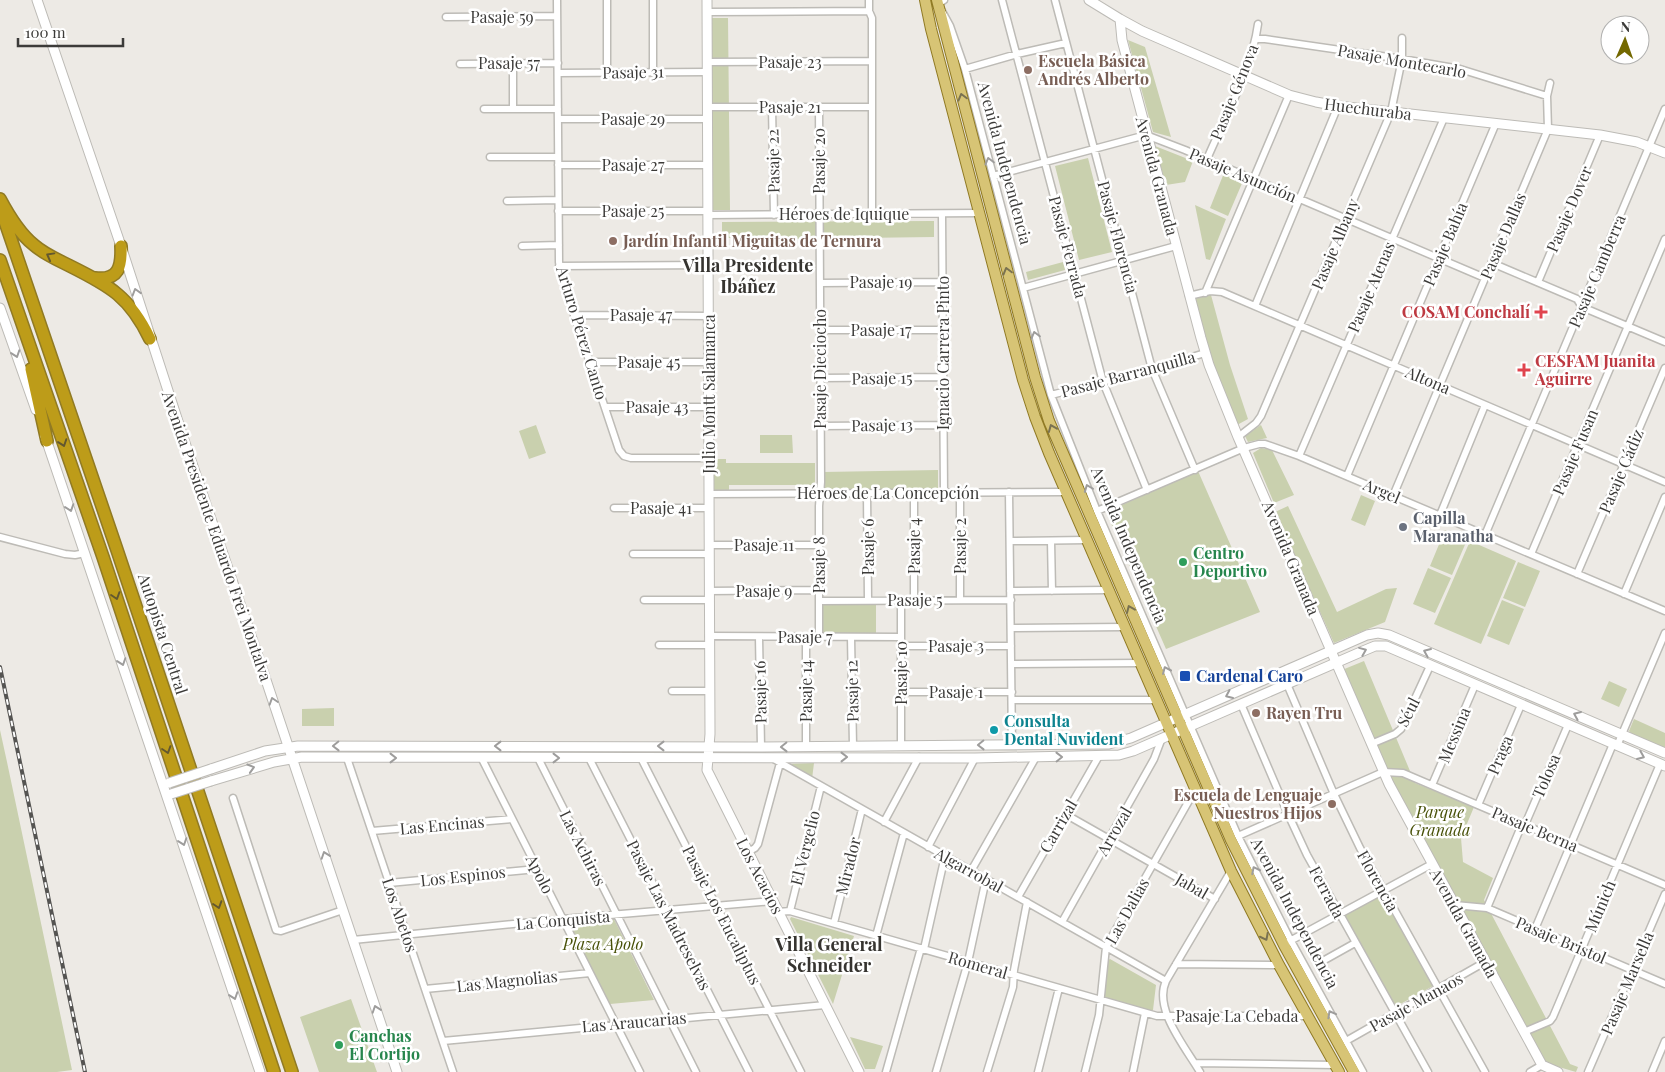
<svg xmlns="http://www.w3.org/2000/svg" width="1665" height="1072" viewBox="0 0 1665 1072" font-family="'Playfair Display',serif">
	<rect width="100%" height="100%" fill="#edeae5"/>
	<path fill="#c9d0ae" d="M711,18h17l2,192h-17z
		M1128,40l17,7 26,90 -18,-5z
		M1155,146l38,15 -8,21 -19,3z
		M1088,158l24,94 -33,8 -24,-94z
		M1224,173l19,8 -15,35 -18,-8z
		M1195,205l31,14 -16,41 -4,-1z
		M934,221v16l-152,2v-1h-60v-16z
		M1063,262l2,8 -37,10 -2,-8z
		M1211,295l19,70 18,54 -11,6 -28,-72 -16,-54z
		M536,425l10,28 -17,6 -10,-28z
		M1261,425l6,13 -19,4 -3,-6z
		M760,435h32l1,18h-33z
		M1261,448l11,2 22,45 -20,8 -21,-50z
		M715,459h11v4h89v22h-86v6h-15l-3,-4 1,-25z
		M938,470v21l-115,1v-20z
		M1198,471l62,141 -94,37 -60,-137z
		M1361,495l14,6 -10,25 -14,-6z
		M1288,506l49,106 49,-23 11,-1 -12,34 -51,21 -59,-131z
		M1445,530l22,10 -15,35 -22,-9z
		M1470,541l46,20 -35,83 -47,-20z
		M1518,562l22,9 -15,36 -22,-9z
		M1428,568l23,10 -16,35 -22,-9z
		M1502,600l22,9 -15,36 -22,-9z
		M823,604h53v31l-53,-1z
		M1364,661l51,122 59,24 -13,31 2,24 30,16 -9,22 86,164 8,3 -2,5 -31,-9 -135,-243 -68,-150z
		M1609,681l18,8 -8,18 -18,-8z
		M334,708v18h-32v-17z
		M1634,719l31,14v17l-33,-15 -3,-4z
		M0,730l7,32 65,308 -15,2h-57z
		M814,763l-2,16 -27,-15z
		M1382,895l51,91 -38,21 -51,-91z
		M791,917l63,19 -21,68 -43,-85z
		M614,919l40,81 -44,4 -41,-80z
		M1110,959l46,26 -3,25 -3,1 -48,-14 5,-36z
		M351,999l26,73h-58l-19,-55z
		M850,1037l33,9 -8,23h-10z"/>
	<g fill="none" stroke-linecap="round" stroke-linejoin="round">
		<g stroke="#bdbbb6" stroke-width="9">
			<path id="street" d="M557,0l2,262 2,12 13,41 45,135 5,6 7,2h78
				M607,0v73
				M653,0v72
				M869,0v11l3,7v196
				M944,0l-6,4 12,22 15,43 86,326 46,116 141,325 53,105 72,131
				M1002,0l101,382 44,108
				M1055,0l97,369 43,101
				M707,12l162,-1
				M446,17l111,-1
				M1256,39h9l137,20 58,10 87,27
				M708,62l164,-1
				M513,63v46
				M460,64l98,-1
				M965,69l52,-15 49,-11
				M558,73l149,-1
				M708,107h164
				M772,107l2,108
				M819,107l2,375 -2,24v131
				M484,109h74
				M558,119h150
				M490,157h68
				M1207,159c18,-42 45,-90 51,-135
				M558,165h150
				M993,176l153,-41 39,15 300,128
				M507,201l51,-1
				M558,211h150
				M942,214l2,278
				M708,215l272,-2
				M522,246l37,-1
				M1492,263l85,36 5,8 83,35
				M559,266l149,-1
				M1538,282l62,-147
				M820,283l123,-1
				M1023,288l153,-42
				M1205,293l84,-198
				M1189,296l21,-5 12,1 443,190
				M1255,306l83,-200
				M574,315l135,1
				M820,330h123
				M589,362h120
				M820,378l123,-1
				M1051,395l101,-26 53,-16
				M605,407h104
				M820,426l123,-1
				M1238,437l18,-14 5,-7 130,-304 11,-53v-21
				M1299,456l145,-338
				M1347,476l149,-353
				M960,492v108
				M1009,492l3,253
				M867,493l1,107
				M914,493v107
				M709,494l357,-2
				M1393,496l155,-367 -1,-33 3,-13
				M614,508h95
				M1097,511l147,-63 15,-4h6l34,12 366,155
				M1440,515l45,-110
				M1485,535l180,-426
				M0,537l65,17 10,1 10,-2
				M1010,541l77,-1
				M1051,541l1,50
				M709,545h110
				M633,554h76
				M1531,554l134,-315
				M1577,574l88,-206
				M709,591l110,-1
				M1010,591l98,-1
				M1624,594l41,-97
				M644,600h65
				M901,600v146
				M819,601l192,-1
				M1011,628l113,-1
				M709,636l192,1
				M759,637l2,110
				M806,637v109
				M851,637l2,109
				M659,645h50
				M901,646h110
				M1011,664l129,-1
				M1287,684l47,110 26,54 125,224
				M672,691h38
				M901,692h111
				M1012,700h144
				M1241,704l47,110 19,41 121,217
				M1371,744l24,-10 6,-5 29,-63
				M1617,746l48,-113
				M481,757l159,315
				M347,758l106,314
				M538,758l158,314
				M589,758l160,314
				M641,758l160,314
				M772,758l394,223
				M1432,785l43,-100
				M233,798l43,132 5,1 62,-21
				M1478,805l43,-100
				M1065,814l150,85
				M884,822l35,-65
				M372,831l140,-12
				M1238,836l145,-64 20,1 262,112
				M928,847l47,-89
				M748,852l7,-4 3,-4 22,-81
				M971,871l65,-114
				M389,883l148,-14
				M1018,897l81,-141
				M1455,905l32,3 178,76
				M1487,908l33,-79 7,-9 41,-95
				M790,911l31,-125
				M778,912l12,-1 367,105h150
				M1062,922l92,-163 8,-21
				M834,923l28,-114
				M1535,929l78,-185
				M876,936l28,-103
				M353,940l210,-21 210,-18
				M1288,942l144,-78
				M924,949l21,-93
				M1321,962l34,-19
				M1176,964l103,1
				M425,989l165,-16
				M1524,1032l26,-11 3,-4 107,-253
				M443,1041l382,-36
				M1346,1041l139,-79
				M1195,1063l140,2
				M886,1072l35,-124
				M936,1072l32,-110 18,-83
				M987,1072l26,-85 1,-17 13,-68
				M1038,1072l21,-84
				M1085,1072l14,-57 7,-68 89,-157
				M1133,1072l12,-59
				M1200,1072c-14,-24 -47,-63 -34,-91l65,-110
				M1530,1072l12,-7
				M1588,1072l77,-178
				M1652,1072l13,-31"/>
		</g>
		<g stroke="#bdbbb6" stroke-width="11">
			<path id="secondary" d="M37,0l84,246 63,194 75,219 138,413
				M707,0l3,734 -3,36 152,302
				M1089,0l31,19 22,12 147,64 27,7 22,4 262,29 37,7 28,11
				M1120,19l2,21 79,298 8,27 29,72 151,347 153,281 16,7
				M0,308l36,102
				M45,436l215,636
				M211,769l54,-18 33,-5 463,1 348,-3 22,-6 236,-103 11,-2 11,2 276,118
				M211,781l63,-19 28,-5 673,1 144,-3 14,-4 230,-100 12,-5h11l279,120"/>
		</g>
		<g stroke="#907a24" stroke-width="12">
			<path id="primary" d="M925,0l6,29 92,351 12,37 14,36 182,418 48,94 60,107
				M937,0l98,377 14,44 182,419 53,105 70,127"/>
		</g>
		<g stroke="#907a24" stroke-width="14">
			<path id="highway" d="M0,199c9,17 19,34 34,46 10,9 24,15 36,21 40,20 60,31 80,73
				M0,207l116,340 176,525
				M0,260l103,297 171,515
				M95,278c24,3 27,-12 26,-32
				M31,369l16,72"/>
		</g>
		<use href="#street" stroke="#fff" stroke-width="6"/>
		<use href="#secondary" stroke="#fff" stroke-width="9"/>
		<use href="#primary" stroke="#d7c475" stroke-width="10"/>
		<use href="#highway" stroke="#bd9c19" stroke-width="11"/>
		<g stroke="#555452" stroke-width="4">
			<path id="rail" d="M0,667l85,405"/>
		</g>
		<use href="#rail" stroke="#fff" stroke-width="2" stroke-dasharray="5.5" stroke-linecap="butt"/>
		<g stroke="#bdbbb6" stroke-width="11" stroke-linecap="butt">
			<path id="secondary-bridge" d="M169,783l42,-14
				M171,794l40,-13"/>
		</g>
		<use href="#secondary-bridge" stroke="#fff" stroke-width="9"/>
	</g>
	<defs><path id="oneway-chevron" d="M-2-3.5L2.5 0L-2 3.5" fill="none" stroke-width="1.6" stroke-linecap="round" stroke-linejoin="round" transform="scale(1.25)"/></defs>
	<g stroke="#7a7251">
		<use href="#oneway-chevron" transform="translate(962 97) rotate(-105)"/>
		<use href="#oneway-chevron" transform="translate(1007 271) rotate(-105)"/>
		<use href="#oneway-chevron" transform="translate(1052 428) rotate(-112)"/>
		<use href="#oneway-chevron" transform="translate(1130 609) rotate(-113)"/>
		<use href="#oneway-chevron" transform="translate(1265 937) rotate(63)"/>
	</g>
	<g stroke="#9e9d9c">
		<use href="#oneway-chevron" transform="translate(989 161) rotate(-105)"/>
		<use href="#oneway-chevron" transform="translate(136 292) rotate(-107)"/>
		<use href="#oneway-chevron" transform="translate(1035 335) rotate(-105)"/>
		<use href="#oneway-chevron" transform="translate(16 354) rotate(71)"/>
		<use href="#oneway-chevron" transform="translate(1088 488) rotate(-111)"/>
		<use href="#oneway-chevron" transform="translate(70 508) rotate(71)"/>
		<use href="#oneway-chevron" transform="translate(1363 651) rotate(-22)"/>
		<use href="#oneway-chevron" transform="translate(1427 652) rotate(-157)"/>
		<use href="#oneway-chevron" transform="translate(122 662) rotate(71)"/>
		<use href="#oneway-chevron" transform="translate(1166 670) rotate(-114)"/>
		<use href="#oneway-chevron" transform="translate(1229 695) rotate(156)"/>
		<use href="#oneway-chevron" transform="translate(273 701) rotate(-108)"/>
		<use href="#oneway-chevron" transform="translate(1577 715) rotate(-157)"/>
		<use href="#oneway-chevron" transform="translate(981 745) rotate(179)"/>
		<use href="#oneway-chevron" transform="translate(336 746) rotate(179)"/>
		<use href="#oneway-chevron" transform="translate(498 746) rotate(180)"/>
		<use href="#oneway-chevron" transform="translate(661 746) rotate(-180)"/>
		<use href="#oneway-chevron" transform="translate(784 747) rotate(179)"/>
		<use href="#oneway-chevron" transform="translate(1641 756) rotate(23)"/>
		<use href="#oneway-chevron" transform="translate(844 757)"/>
		<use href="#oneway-chevron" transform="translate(1059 757) rotate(-1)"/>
		<use href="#oneway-chevron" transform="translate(393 758)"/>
		<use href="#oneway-chevron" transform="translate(556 758)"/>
		<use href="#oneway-chevron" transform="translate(251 768) rotate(-17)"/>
		<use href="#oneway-chevron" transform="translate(183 842) rotate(71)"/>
		<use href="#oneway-chevron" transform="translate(325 855) rotate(-109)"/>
		<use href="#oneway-chevron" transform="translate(1255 870) rotate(-117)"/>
		<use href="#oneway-chevron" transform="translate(234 996) rotate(71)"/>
		<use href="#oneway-chevron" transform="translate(376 1009) rotate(-109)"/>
		<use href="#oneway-chevron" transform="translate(1331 1014) rotate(-119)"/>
	</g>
	<g stroke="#63582f">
		<use href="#oneway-chevron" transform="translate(50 256) rotate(-151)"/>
		<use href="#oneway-chevron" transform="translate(63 443) rotate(71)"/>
		<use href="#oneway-chevron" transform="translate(116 596) rotate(72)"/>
		<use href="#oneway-chevron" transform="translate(167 750) rotate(72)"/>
		<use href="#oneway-chevron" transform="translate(218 905) rotate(72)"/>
	</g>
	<g fill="#8d6e63" stroke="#fff" stroke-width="2">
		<circle cx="1028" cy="70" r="5"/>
		<circle cx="613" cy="241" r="5"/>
		<circle cx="1256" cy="713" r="5"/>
		<circle cx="1332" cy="804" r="5"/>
	</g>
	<g fill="#e0444e" stroke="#fff" stroke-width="2">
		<path d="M1538.5 304.5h5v5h5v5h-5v5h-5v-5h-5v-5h5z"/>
		<path d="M1521.5 362.5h5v5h5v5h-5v5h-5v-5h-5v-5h5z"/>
	</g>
	<circle fill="#6b7280" stroke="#fff" stroke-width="2" cx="1403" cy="527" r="5"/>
	<g fill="#2e9e5b" stroke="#fff" stroke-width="2">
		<circle cx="1183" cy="562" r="5"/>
		<circle cx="339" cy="1045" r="5"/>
	</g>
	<rect fill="#1a4fb4" stroke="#fff" stroke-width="2" x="1179" y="670" width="12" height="12" rx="2.5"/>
	<circle fill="#0f9aa8" stroke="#fff" stroke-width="2" cx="994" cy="730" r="5"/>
	<g text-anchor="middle" stroke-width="5" stroke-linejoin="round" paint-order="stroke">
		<g font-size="16" fill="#3c3b39" stroke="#fff">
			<text x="502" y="23">Pasaje 59</text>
			<text transform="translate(1402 61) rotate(10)" y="6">Pasaje Montecarlo</text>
			<text x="790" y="68">Pasaje 23</text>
			<text x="509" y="69">Pasaje 57</text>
			<text transform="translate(633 72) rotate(-1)" y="6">Pasaje 31</text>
			<text transform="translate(1234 92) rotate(-68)" y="6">Pasaje Génova</text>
			<text x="790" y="113">Pasaje 21</text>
			<text transform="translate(1368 109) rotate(7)" y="6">Huechuraba</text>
			<text x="633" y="125">Pasaje 29</text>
			<text transform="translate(773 161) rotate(-91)" y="6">Pasaje 22</text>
			<text transform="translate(819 161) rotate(-90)" y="6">Pasaje 20</text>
			<text transform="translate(1005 163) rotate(75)" y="6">Avenida Independencia</text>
			<text x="633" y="171">Pasaje 27</text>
			<text transform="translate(1243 175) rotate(23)" y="6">Pasaje Asunción</text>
			<text transform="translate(1157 176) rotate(75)" y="6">Avenida Granada</text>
			<text transform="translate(1569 209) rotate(-67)" y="6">Pasaje Dover</text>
			<text x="633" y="217">Pasaje 25</text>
			<text x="844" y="220">Héroes de Iquique</text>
			<text transform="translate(1503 236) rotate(-67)" y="6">Pasaje Dallas</text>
			<text transform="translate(1118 237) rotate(75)" y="6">Pasaje Florencia</text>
			<text transform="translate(1335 244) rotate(-67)" y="6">Pasaje Albany</text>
			<text transform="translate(1445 244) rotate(-67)" y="6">Pasaje Bahía</text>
			<text transform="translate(1068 247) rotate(75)" y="6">Pasaje Ferrada</text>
			<text transform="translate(1597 271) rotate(-67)" y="6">Pasaje Camberra</text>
			<text x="881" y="288">Pasaje 19</text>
			<text transform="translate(1371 287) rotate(-67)" y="6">Pasaje Atenas</text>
			<text x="641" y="321">Pasaje 47</text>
			<text x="881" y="336">Pasaje 17</text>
			<text transform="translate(582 333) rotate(73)" y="6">Arturo Pérez Canto</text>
			<text transform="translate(943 353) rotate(-90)" y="6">Ignacio Carrera Pinto</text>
			<text x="649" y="368">Pasaje 45</text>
			<text transform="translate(820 369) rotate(-90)" y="6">Pasaje Dieciocho</text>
			<text transform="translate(1128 374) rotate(-15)" y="6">Pasaje Barranquilla</text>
			<text transform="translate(882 378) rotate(-1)" y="6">Pasaje 15</text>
			<text transform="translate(1428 380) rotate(23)" y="6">Altona</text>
			<text transform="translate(709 394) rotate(-90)" y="6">Julio Montt Salamanca</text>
			<text x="657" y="413">Pasaje 43</text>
			<text transform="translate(882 425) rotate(-1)" y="6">Pasaje 13</text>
			<text transform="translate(1575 452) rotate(-67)" y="6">Pasaje Fusan</text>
			<text transform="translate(1621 471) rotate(-67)" y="6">Pasaje Cádiz</text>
			<text transform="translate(1382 491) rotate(23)" y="6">Argel</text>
			<text x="888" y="499">Héroes de La Concepción</text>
			<text x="661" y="514">Pasaje 41</text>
			<text transform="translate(217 536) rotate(71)" y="6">Avenida Presidente Eduardo Frei Montalva</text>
			<text x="764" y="551">Pasaje 11</text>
			<text transform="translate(1129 545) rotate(67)" y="6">Avenida Independencia</text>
			<text transform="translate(914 546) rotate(-90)" y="6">Pasaje 4</text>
			<text transform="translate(960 546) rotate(-90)" y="6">Pasaje 2</text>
			<text transform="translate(868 547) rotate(-90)" y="6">Pasaje 6</text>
			<text transform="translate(1291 558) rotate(67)" y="6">Avenida Granada</text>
			<text transform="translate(819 565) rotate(-90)" y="6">Pasaje 8</text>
			<text x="764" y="597">Pasaje 9</text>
			<text x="915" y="606">Pasaje 5</text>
			<text transform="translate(163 634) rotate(72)" y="6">Autopista Central</text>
			<text x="805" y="643">Pasaje 7</text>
			<text x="956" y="652">Pasaje 3</text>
			<text transform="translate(901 673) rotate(-90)" y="6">Pasaje 10</text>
			<text transform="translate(806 691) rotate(-90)" y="6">Pasaje 14</text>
			<text transform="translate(852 691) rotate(-91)" y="6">Pasaje 12</text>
			<text transform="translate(760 692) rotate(-91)" y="6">Pasaje 16</text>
			<text x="956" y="698">Pasaje 1</text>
			<text transform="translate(1408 712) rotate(-63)" y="6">Séul</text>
			<text transform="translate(1454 735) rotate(-67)" y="6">Messina</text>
			<text transform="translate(1500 755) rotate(-67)" y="6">Praga</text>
			<text transform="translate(1546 776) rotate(-67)" y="6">Tolosa</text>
			<text transform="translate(442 825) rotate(-5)" y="6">Las Encinas</text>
			<text transform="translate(1058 826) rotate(-60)" y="6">Carrizal</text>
			<text transform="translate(1535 829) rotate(23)" y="6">Pasaje Berna</text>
			<text transform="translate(1114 831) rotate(-60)" y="6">Arrozal</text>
			<text transform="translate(583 848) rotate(63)" y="6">Las Achiras</text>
			<text transform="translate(805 848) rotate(-76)" y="6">El Vergelio</text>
			<text transform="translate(848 866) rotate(-76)" y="6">Mirador</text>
			<text transform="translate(969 870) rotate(29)" y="6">Algarrobal</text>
			<text transform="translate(540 874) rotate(63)" y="6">Apolo</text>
			<text transform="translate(463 876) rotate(-6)" y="6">Los Espinos</text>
			<text transform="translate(760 876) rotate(63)" y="6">Los Acacios</text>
			<text transform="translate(1378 881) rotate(61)" y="6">Florencia</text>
			<text transform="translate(1192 886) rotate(30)" y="6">Jabal</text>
			<text transform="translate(1327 892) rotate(62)" y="6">Ferrada</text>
			<text transform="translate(1600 906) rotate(-67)" y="6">Múnich</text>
			<text transform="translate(1127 911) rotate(-61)" y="6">Las Dalias</text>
			<text transform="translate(1295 913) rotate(62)" y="6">Avenida Independencia</text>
			<text transform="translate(400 915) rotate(71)" y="6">Los Abetos</text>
			<text transform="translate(669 915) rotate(63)" y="6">Pasaje Las Madreselvas</text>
			<text transform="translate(722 915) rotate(63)" y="6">Pasaje Los Eucaliptus</text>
			<text transform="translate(563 920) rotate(-5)" y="6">La Conquista</text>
			<text transform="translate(1464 923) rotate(61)" y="6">Avenida Granada</text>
			<text transform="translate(1561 940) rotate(23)" y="6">Pasaje Bristol</text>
			<text transform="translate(978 965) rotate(16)" y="6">Romeral</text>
			<text transform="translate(507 981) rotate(-6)" y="6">Las Magnolias</text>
			<text transform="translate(1627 983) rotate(-67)" y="6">Pasaje Marsella</text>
			<text transform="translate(1416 1002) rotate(-29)" y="6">Pasaje Manaos</text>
			<text x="1237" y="1022">Pasaje La Cebada</text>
			<text transform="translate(634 1022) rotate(-5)" y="6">Las Araucarias</text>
		</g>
		<g font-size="16" font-weight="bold" fill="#785e54" stroke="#fff" text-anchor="start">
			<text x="1038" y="67">Escuela Básica<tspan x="1038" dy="18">Andrés Alberto</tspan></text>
			<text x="623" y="247">Jardín Infantil Miguitas de Ternura</text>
			<text x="1266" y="719">Rayen Tru</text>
			<text x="1322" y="801" text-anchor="end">Escuela de Lenguaje<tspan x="1322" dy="18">Nuestros Hijos</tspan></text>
		</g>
		<g font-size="16" font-weight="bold" fill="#be3a42" stroke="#fff" text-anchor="end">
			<text x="1530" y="318">COSAM Conchalí</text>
			<text x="1535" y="367" text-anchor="start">CESFAM Juanita<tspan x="1535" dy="18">Aguirre</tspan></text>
		</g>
		<g font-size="16" font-weight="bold" fill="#5b616d" stroke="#fff" text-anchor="start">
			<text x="1413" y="524">Capilla<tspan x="1413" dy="18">Maranatha</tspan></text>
		</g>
		<g font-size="16" font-weight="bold" fill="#27864d" stroke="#fff" text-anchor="start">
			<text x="1193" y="559">Centro<tspan x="1193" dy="18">Deportivo</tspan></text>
			<text x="349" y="1042">Canchas<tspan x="349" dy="18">El Cortijo</tspan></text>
		</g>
		<g font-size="16" font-weight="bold" fill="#164399" stroke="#fff" text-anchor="start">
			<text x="1196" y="682">Cardenal Caro</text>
		</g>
		<g font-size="16" font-weight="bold" fill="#0d838f" stroke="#fff" text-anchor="start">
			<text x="1004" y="727">Consulta<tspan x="1004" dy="18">Dental Nuvident</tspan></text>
		</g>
		<g font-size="16" font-style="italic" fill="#475007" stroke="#fff">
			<text x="1440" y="818">Parque<tspan x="1440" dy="18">Granada</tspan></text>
			<text x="603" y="950">Plaza Apolo</text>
		</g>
		<g font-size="18" font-weight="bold" fill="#363430" stroke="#fff">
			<text x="748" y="272">Villa Presidente<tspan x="748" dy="21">Ibáñez</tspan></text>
			<text x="829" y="951">Villa General<tspan x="829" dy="21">Schneider</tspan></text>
		</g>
	</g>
	<g transform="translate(1625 40) rotate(2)"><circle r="24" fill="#ffffff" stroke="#b1b1b0"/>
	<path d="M0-4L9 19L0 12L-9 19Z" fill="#736800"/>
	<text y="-8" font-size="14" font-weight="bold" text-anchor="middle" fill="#3c3b39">N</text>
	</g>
	<path d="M18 38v8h105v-8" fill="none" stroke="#3c3b39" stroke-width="2.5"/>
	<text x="25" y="38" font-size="15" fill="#3c3b39" stroke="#ffffff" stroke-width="4" paint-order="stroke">100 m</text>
</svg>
